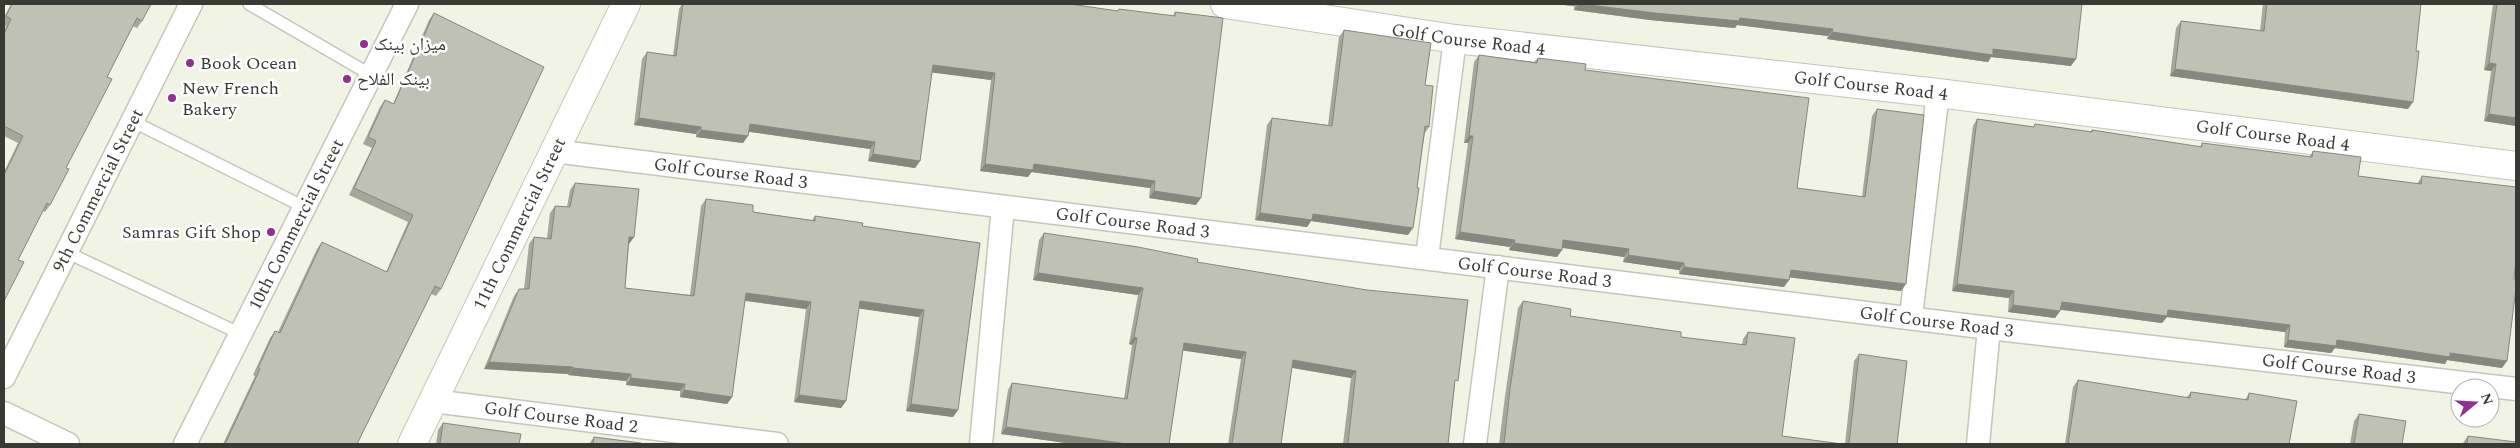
<svg xmlns="http://www.w3.org/2000/svg" width="2520" height="448" viewBox="0 0 2520 448" font-family="Spectral,'Noto Naskh Arabic',serif">
	<rect width="100%" height="100%" fill="#f1f3e5"/>
	<g fill="none" stroke-linecap="round" stroke-linejoin="round">
		<g stroke="#c4c6b9" stroke-width="14">
			<path id="service" d="M249,4l122,71
				M132,121l172,86
				M66,252l175,82"/>
		</g>
		<g stroke="#c4c6b9" stroke-width="25">
			<g id="minor">
				<path id="s1" d="M553,151l1436,177 527,61"/>
				<path d="M1427,257l28,-218"/>
				<path d="M1911,316l27,-223"/>
				<path id="s2" d="M4,377l187,-373"/>
				<path id="s3" d="M433,401l344,43"/>
				<path d="M4,413l64,31"/>
				<path id="s4" d="M185,444l222,-440"/>
				<path d="M981,444l22,-237"/>
				<path d="M1475,444l23,-177"/>
				<path d="M1978,444l11,-116"/>
			</g>
		</g>
		<g stroke="#c4c6b9" stroke-width="30">
			<g id="tertiary">
				<path id="s5" d="M1225,4l230,35 483,54 578,73"/>
				<path id="s6" d="M412,444l214,-440"/>
			</g>
		</g>
		<use href="#service" stroke="#fff" stroke-width="11"/>
		<use href="#minor" stroke="#fff" stroke-width="22"/>
		<use href="#tertiary" stroke="#fff" stroke-width="28"/>
	</g>
	<path fill="#a5a69c" d="M11,4h140l-9,17 -5,7 -4,-2 -26,51 -57,128 -5,7 -2,-1 -25,49 -14,41v-129l14,-29 -14,-7v-104l2,-6 -2,-1v-8z
		M682,4h388l47,7 2,-2 54,7 2,-4 21,193 -47,-7 1,-10 -118,-16 -4,5 -48,-6 11,-91 -59,-8 -12,89 -5,7 -47,-7 2,-12 -121,-17 -6,11 -47,-6v-3l-62,-9 8,-66 5,-7 26,4 6,-47z
		M1553,4h529l-11,62 -80,-9 -3,5 -161,-23 1,-3 -91,-11 -2,3 -85,-8 -76,-10v-4z
		M2263,4h158l-13,105 -238,-33 6,-48 5,-7 79,10z
		M2493,4h23v122l-32,-5 7,-50 -7,-1z
		M434,13l7,276 -5,7 -5,-2 -74,150h-134l32,-68 -2,-1 17,-37 5,-7 3,1 39,-83 5,-7 64,30 22,-50 -59,-27 23,-47 -9,-4 17,-37 5,-7 8,4 36,-84z
		M1344,30l81,55 4,42 -4,6 -17,102 -97,-14 -4,6 -52,-7 12,-95 5,-7 56,7 11,-88z
		M1479,55l55,7 4,-4 47,12 212,118 65,9 10,-81 5,-7 24,182 -111,-14 -1,3 -5,7 -105,-13v-4l-56,-8 1,-5 -62,-9v2l-5,7 -48,-7 1,-3 -55,-8 13,-96h-4l10,-81z
		M1977,119l56,8 2,-3 55,8 2,-2 108,17 2,-4 107,14 4,-6 45,25 59,8 5,-8 80,192 -55,-8 -2,4 -110,-16 -4,5 -47,-6 1,-15 -118,-15 -5,6 -101,-13 -6,8 -47,-6 1,-14 -57,-7 21,-165z
		M575,183l59,54 -5,7 -4,44 65,7 11,-89 5,-7 47,13 59,8 3,-4 47,10 118,17 -22,167 -5,7 -47,-6 13,-94 -61,-9 -12,93 -5,7 -47,-6 12,-93 -61,-8 -13,96 -5,7 -47,-7v-6l-54,-6v-4l-58,-6v-1l-84,-5 30,-73 5,-7h5l5,-45 5,-7 13,1 3,-25 5,-7 12,1 3,-17z
		M1044,233l153,29 258,123 -7,59h-105l8,-66 -59,-10 -11,76h-53l13,-85 -58,-9 -14,94h-96l-72,-10 7,-44 4,-7 112,16 8,-54 -3,-1 9,-49 -105,-15 6,-40z
		M1523,301l47,15 111,21 61,8 1,-6 5,-7 34,104 60,8h-343l6,-48 13,-88z
		M1859,354l38,90h-52l9,-83z
		M2078,380l108,18 5,-6 54,8 4,-7 40,51h-224l8,-57z
		M2359,414l43,30h-52l4,-23z
		M443,423l76,21h-83l2,-14z
		M2468,436l48,7v1h-53v-1z
		M594,437l47,7h-52z"/>
	<path fill="#86877f" d="M1553,4h23l-2,2z
		M1578,4l162,14 93,11 -5,7 -91,-11 -2,3 -85,-8 -76,-10z
		M1832,32l161,17 83,10 -5,7 -80,-9 -3,5 -161,-23z
		M2489,63l7,1 -5,7 -7,-1z
		M933,65l62,8 -4,7 -63,-8z
		M2175,69l238,33 -5,7 -238,-33z
		M2489,114l27,4v8l-32,-5z
		M639,118l62,9 -5,7 -62,-9z
		M750,124l69,10 56,8 -5,7 -125,-18z
		M701,130l47,6 -5,7 -47,-6z
		M1469,136h4l-5,7h-4z
		M873,154l47,7 -5,7 -47,-7z
		M985,164h49l121,17 -5,7 -119,-16 -3,5 -48,-6z
		M1154,191l47,7 -5,7 -47,-7z
		M1260,213l53,1 100,14 -5,7 -97,-14 -4,6 -52,-7z
		M1460,232l55,8 -5,7 -55,-8z
		M629,237h5l-5,7h-4z
		M1563,240l66,9 -5,8 -66,-10z
		M1514,243l48,7 -5,7 -48,-7z
		M1628,255l56,8 -5,7 -56,-8z
		M1684,267l105,13 -5,7 -105,-13z
		M1791,270l115,14 -5,7 -115,-14z
		M1038,273l105,15 -5,7 -105,-15z
		M1957,284l57,7 -5,7 -57,-7z
		M746,293l65,9 -5,7 -65,-9z
		M860,301l64,9 -5,7 -64,-9z
		M2062,302l106,8 122,15 -5,7 -118,-15 -5,6 -105,-14z
		M2013,305l47,6 -5,7 -47,-6z
		M1134,337l3,1 -5,7 -3,-1z
		M2288,340h49l113,13 57,8 -5,7 -55,-8 -2,4 -110,-16 -4,5 -47,-6z
		M1184,343l62,9 -5,7 -62,-9z
		M1293,360l63,11 -5,7 -63,-11z
		M489,362l84,5 -5,7 -84,-5z
		M573,368l58,6 -5,7 -58,-6z
		M631,378l54,6 -5,7 -54,-6z
		M684,390l48,7 -5,7 -47,-7z
		M799,395l47,6 -5,7 -47,-6z
		M911,404l47,6 -5,7 -47,-6z
		M1006,427l115,16 -1,1h-47l-72,-10z"/>
	<path fill="#c0c1b5" stroke="#86877f" d="M12,4h139l-9,17 -5,-3 -30,59 5,2 -46,89 3,1 -19,36 -3,-2 -29,57 6,2 -20,39v-126l19,-39 -19,-10v-92l7,-15 -5,-3z
		M683,4h387l48,7 1,-2 56,7v-4l48,6 -22,180 -47,-7 1,-10 -121,-17 -1,6 -48,-6 10,-91 -62,-8 -13,96 -47,-7 2,-12 -125,-18 -2,12 -47,-6v-3l-62,-9 8,-66 29,4z
		M1581,4h501l-6,55 -83,-10v6l-161,-23 1,-3 -93,-11 -1,3 -84,-8z
		M2267,4h154l-5,47h3l-6,51 -238,-33 6,-48 83,10z
		M2497,4h19v114l-27,-4 7,-50 -7,-1z
		M434,13l110,54 -103,222 -6,-3 -78,158h-132l35,-75 -2,-1 17,-37 5,2 42,-91 65,30 26,-57 -59,-27 22,-47 -8,-4 17,-37 9,4z
		M1344,30l87,13 -6,42 8,1 -4,41 -4,-1 -8,62h2l-6,40 -100,-14 -1,6 -52,-7 12,-95 60,8z
		M1479,55l58,8 1,-5 48,6 -1,6 224,28 -12,90 68,9 12,-88 47,6 -18,169 -115,-14 -2,10 -105,-13v-4l-56,-8 1,-6 -66,-9 -1,10 -48,-7 1,-3 -55,-8 13,-96h-4z
		M1977,119l57,8 1,-3 57,8v-2l110,17v-4l110,14 1,-6 48,6 -3,19 63,8 1,-8 94,11v72l-2,20 2,1v8l-9,73 -57,-8v4l-113,-17 -1,6 -48,-6 2,-15 -122,-15 -1,6 -105,-14 -2,9 -47,-6 1,-14 -57,-7z
		M575,183l64,6 -5,48h-5l-4,51 69,8 12,-97 47,6v7l62,9v-5l48,7 -1,3 118,17 -22,167 -47,-6 13,-94 -64,-9 -14,100 -47,-6 12,-93 -65,-9 -14,104 -48,-7 1,-6 -54,-6v-4l-58,-6v-1l-84,-5 30,-73h10l5,-52 17,2 4,-33 15,1z
		M1044,233l94,14 60,12 -1,3 170,28 101,10 -10,81 -3,-1 -7,64h-100l8,-73 -63,-11 -12,84h-49l14,-92 -62,-9 -15,101h-48v-1l-115,-16 6,-44 115,16 10,-61 -3,-1 9,-49 -105,-15z
		M1523,301l48,8 -1,7 111,16v5l65,8 2,-13 47,6 -13,98 60,8h-338l6,-55z
		M1859,354l48,7 -10,83h-48z
		M2078,380l112,18 1,-6 57,8 1,-7 48,8 -8,43h-221z
		M2359,414l47,7 -4,23h-48z
		M443,423l78,11 -2,10h-79z
		M2468,436l48,6v2h-49z
		M594,437l47,6v1h-48z"/>
	<g fill="#922e94" stroke="#fff" stroke-width="2">
		<circle cx="364" cy="44" r="5"/>
		<circle cx="190" cy="63" r="5"/>
		<circle cx="347" cy="79" r="5"/>
		<circle cx="172" cy="98" r="5"/>
		<circle cx="271" cy="232" r="5"/>
	</g>
	<g text-anchor="middle" stroke-width="5" stroke-linejoin="round" paint-order="stroke">
		<g font-size="18" fill="#3a3a35" stroke="#fff">
			<text dy="6" stroke="none"><textPath href="#s5" startOffset="246">Golf Course Road 4</textPath></text>
			<text dy="6" stroke="none"><textPath href="#s5" startOffset="651">Golf Course Road 4</textPath></text>
			<text dy="6" stroke="none"><textPath href="#s5" startOffset="1056">Golf Course Road 4</textPath></text>
			<text dy="6" stroke="none"><textPath href="#s1" startOffset="179">Golf Course Road 3</textPath></text>
			<text dy="6" stroke="none"><textPath href="#s2" startOffset="209">9th Commercial Street</textPath></text>
			<text dy="6" stroke="none"><textPath href="#s1" startOffset="584">Golf Course Road 3</textPath></text>
			<text dy="6" stroke="none"><textPath href="#s4" startOffset="246">10th Commercial Street</textPath></text>
			<text dy="6" stroke="none"><textPath href="#s6" startOffset="245">11th Commercial Street</textPath></text>
			<text dy="6" stroke="none"><textPath href="#s1" startOffset="989">Golf Course Road 3</textPath></text>
			<text dy="6" stroke="none"><textPath href="#s1" startOffset="1394">Golf Course Road 3</textPath></text>
			<text dy="6" stroke="none"><textPath href="#s1" startOffset="1799">Golf Course Road 3</textPath></text>
			<text dy="6" stroke="none"><textPath href="#s3" startOffset="129">Golf Course Road 2</textPath></text>
		</g>
		<g font-size="18" fill="#3a3a35" stroke="#fff" text-anchor="start">
			<text x="374" y="50">میزان بینک</text>
			<text x="200" y="69">Book Ocean</text>
			<text x="357" y="85">بینک الفلاح</text>
			<text x="182" y="94">New French<tspan x="182" dy="21">Bakery</tspan></text>
			<text x="261" y="238" text-anchor="end">Samras Gift Shop</text>
		</g>
	</g>
	<rect width="2520" height="448" fill="none" stroke="#3a3a35" stroke-width="10"/>
	<g transform="translate(2475 403) rotate(72)"><circle r="24" fill="#ffffff" stroke="#b0b0ae"/>
	<path d="M0-4L9 19L0 12L-9 19Z" fill="#922e94"/>
	<text y="-8" font-size="14" font-weight="bold" text-anchor="middle" fill="#3a3a35">N</text>
	</g>
</svg>
